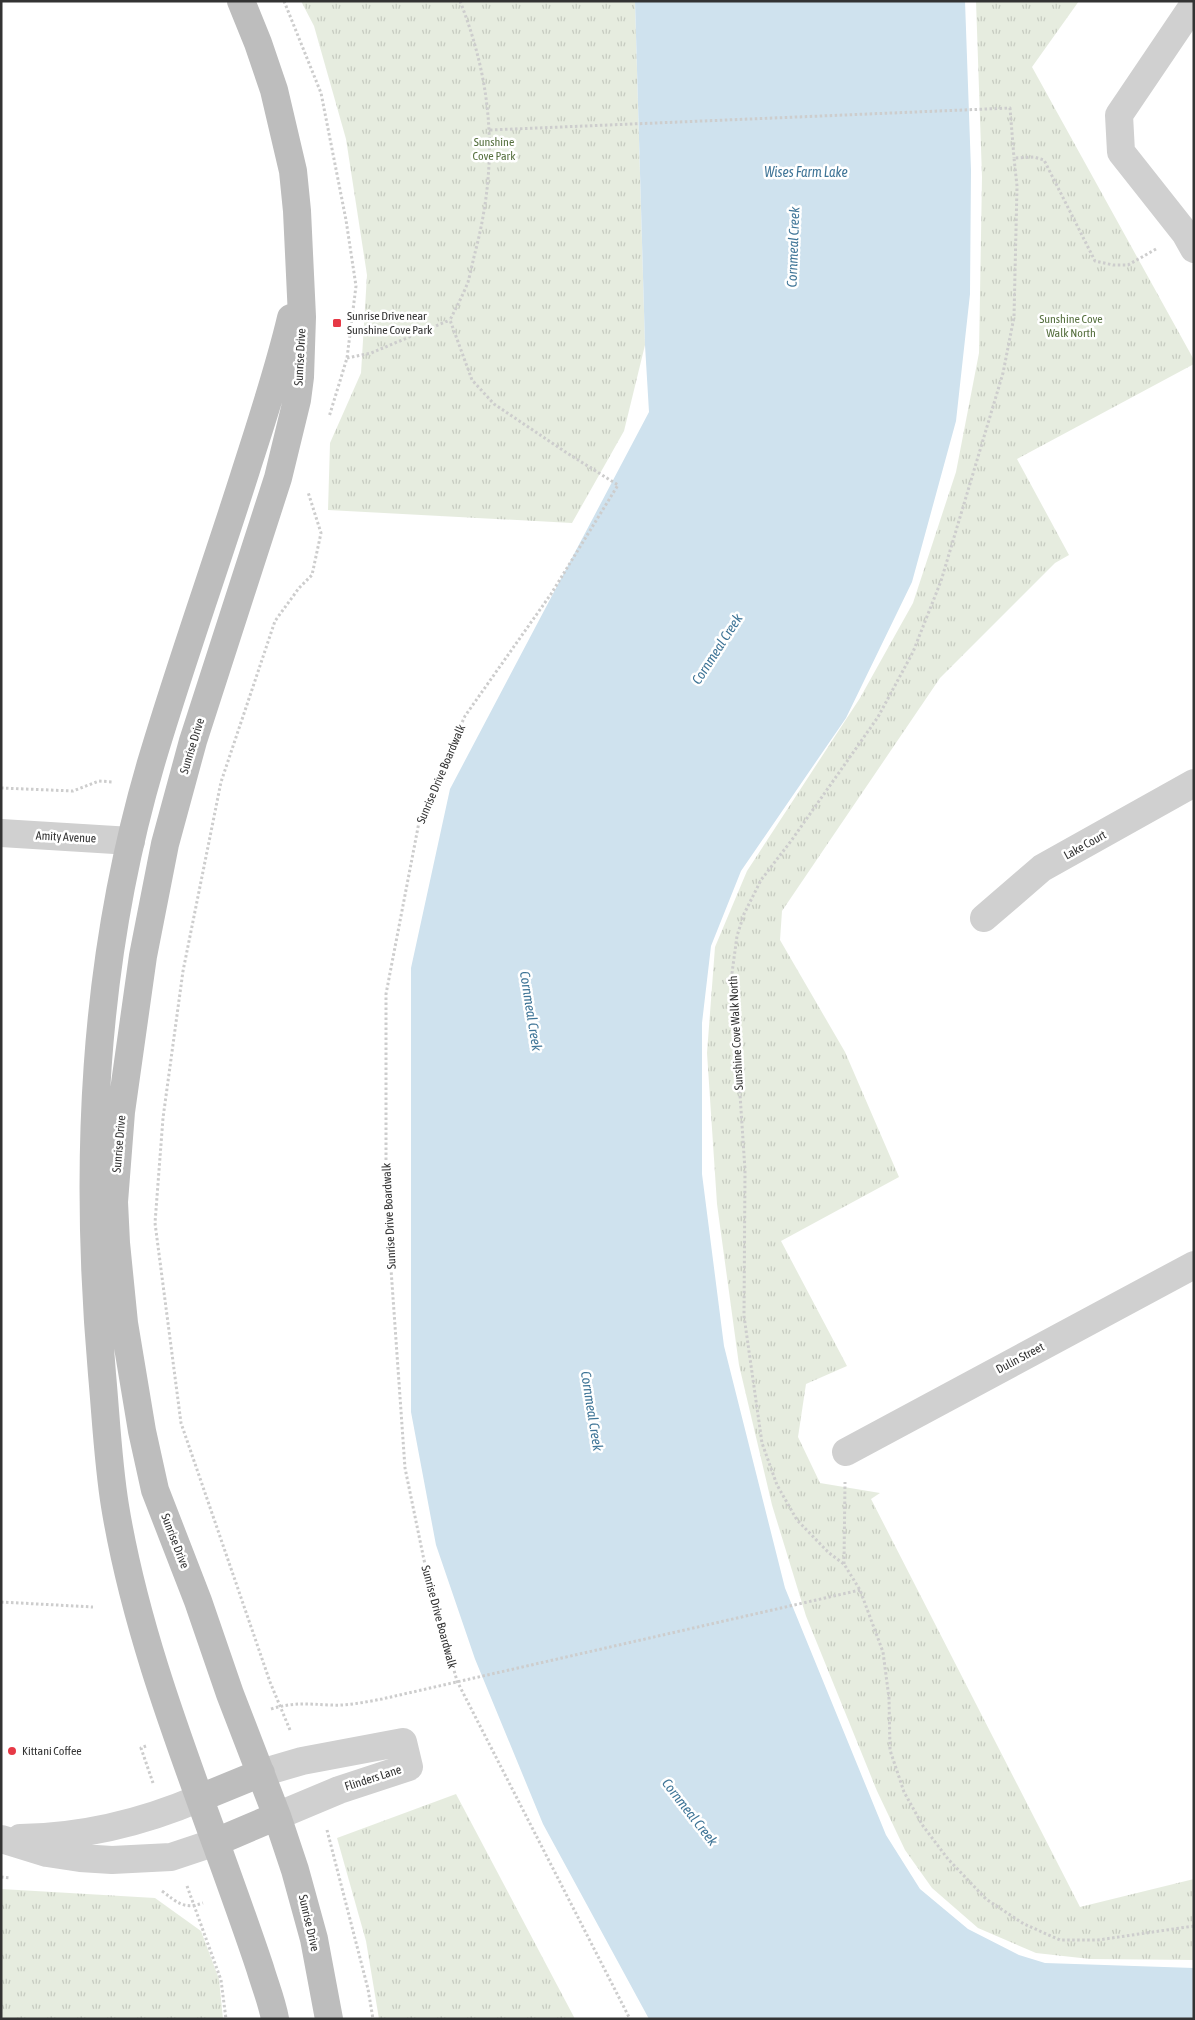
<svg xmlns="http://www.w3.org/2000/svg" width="1195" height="2020" viewBox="0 0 1195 2020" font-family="'Asap Condensed',sans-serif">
	<defs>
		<pattern id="grass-tufts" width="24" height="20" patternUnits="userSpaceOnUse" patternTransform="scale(1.25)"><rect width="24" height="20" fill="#e6ecdf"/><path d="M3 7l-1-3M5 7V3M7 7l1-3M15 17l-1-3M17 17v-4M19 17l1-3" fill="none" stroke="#c6cbc0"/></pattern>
	</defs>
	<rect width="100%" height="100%" fill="#fff"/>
	<path fill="url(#grass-tufts)" d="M301,1h334l10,344 -21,86 -52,92 -244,-13 2,-67 31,-70 6,-98 -21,-136 -32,-113z
		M976,1h103l-47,66 162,293v4l-177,95 52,96 -14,8 -115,115 -158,233 -2,29 65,112 54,125 -118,64 66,125 -41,18 -8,53 22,46 60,10 -9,6 209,408 114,-28v81l-104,-1 -54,-6 -58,-25 -46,-40 -27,-38 -28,-59 -71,-175 -34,-111 -33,-140 -22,-161 -10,-151 8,-106 32,-76 113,-173 53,-95 43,-131 23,-119 3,-176z
		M456,1794l119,225h-196l-13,-78 -29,-103z
		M1,1889l154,9 46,33 18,48 4,40h-222z"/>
	<path fill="#cfe2ee" d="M635,1h330l6,169 -1,124 -14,127 -44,161 -66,136 -105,153 -30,75 -9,77v151l22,172 61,242 101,247 34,54 48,40 51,26 26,8 149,5v51h-545l-106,-195 -68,-165 -39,-114 -25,-133v-444l39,-179 199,-377 -4,-67z"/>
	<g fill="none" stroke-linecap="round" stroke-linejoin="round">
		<path stroke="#cdcdcd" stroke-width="3" stroke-dasharray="2.5 2.5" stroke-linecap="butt" d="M284,1l37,92 25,127 10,66 -9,72 -18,59
			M460,1c33,84 38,161 16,248 -3,11 -5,22 -8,33 -5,13 -12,26 -18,38l22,60 22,24 73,49 51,32 -67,109 -86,122 -45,101 -34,177v204l19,270 19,92 33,121 173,338
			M490,130l520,-22 4,50
			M1156,249l-28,16h-15l-18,-4 -51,-101 -10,-3 -20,1 3,28 -3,131 -11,56 -62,208 -28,71 -35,65 -87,124 -30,39 -17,34 -7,22 -5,37 13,197 -1,146 18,127 15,42 20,35 32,33 15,11 16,26 23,62 6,46 1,52 14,42 19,34 25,33 38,40 38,25 36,16h38l96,-14
			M347,358l24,-5 79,-33
			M1,788l72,3 26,-10 14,1
			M844,1564l1,-82
			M1,1602l92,5
			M271,1709c22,-7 37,-5 59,-4 18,1 35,-3 52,-6l478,-109
			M290,1730l-20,-48 -89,-259 -26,-200 8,-105 20,-147 38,-189 54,-161 24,-33 13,-13 9,-42 -13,-41
			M146,1746l-5,2 12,35
			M327,1830l41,159 5,30
			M1,1877l9,1
			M187,1886l34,94 5,39
			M162,1891c15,11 21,19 41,12"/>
		<path stroke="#d0d0d0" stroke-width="28" d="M1194,4l-75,111 2,37 64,81 9,16
			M1,833l130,8
			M984,918l58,-50 152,-85
			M846,1452l348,-187
			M261,1773l41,-12 101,-19 6,25 -70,23 -62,26
			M20,1838c61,-1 124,-16 180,-40
			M1,1839l46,14 33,5 32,2 59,-3 45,-15"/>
		<path stroke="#bdbdbd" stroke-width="28" d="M241,1l17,42 16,47 19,81 4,40 5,106 -2,60 -3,23 -19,78 -85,263 -28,103 -22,112 -22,156 -7,90 2,41 8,80 18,108 13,59 43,111 32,93 47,122 18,54 19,69 15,80
			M200,1798l61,-25
			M216,1842l61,-26
			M275,2019c-3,-17 -10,-34 -15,-51 -12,-36 -25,-72 -38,-108 -42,-116 -87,-232 -107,-354 -7,-43 -9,-88 -13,-132 -18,-206 -10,-410 49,-611 29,-98 64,-195 95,-293 16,-50 33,-101 45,-152"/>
	</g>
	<g fill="#e63946" stroke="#fff" stroke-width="2">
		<rect x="332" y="318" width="10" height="10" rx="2.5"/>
		<circle cx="12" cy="1751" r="5"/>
	</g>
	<g text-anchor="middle" stroke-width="5" stroke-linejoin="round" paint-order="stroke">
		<g font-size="12" fill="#56703f" stroke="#fff">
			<text x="494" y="146">Sunshine<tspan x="494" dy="14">Cove Park</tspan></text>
			<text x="1071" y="323">Sunshine Cove<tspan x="1071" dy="14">Walk North</tspan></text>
		</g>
		<g font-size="12" fill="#333" stroke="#fff" text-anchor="start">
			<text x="347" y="320">Sunrise Drive near<tspan x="347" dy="14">Sunshine Cove Park</tspan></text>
			<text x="22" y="1755">Kittani Coffee</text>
		</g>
		<g font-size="12" fill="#333" stroke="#fff">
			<text transform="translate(300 357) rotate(-87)" y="4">Sunrise Drive</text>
			<text transform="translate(192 746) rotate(-73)" y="4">Sunrise Drive</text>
			<text transform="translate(441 774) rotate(-67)" y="4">Sunrise Drive Boardwalk</text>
			<text transform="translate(66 837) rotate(3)" y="4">Amity Avenue</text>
			<text transform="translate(1085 845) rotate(-29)" y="4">Lake Court</text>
			<text transform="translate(736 1033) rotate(-93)" y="4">Sunshine Cove Walk North</text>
			<text transform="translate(119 1144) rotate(-85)" y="4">Sunrise Drive</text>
			<text transform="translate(389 1216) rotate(-93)" y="4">Sunrise Drive Boardwalk</text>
			<text transform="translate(1020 1358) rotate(-28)" y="4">Dulin Street</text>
			<text transform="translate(175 1541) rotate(69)" y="4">Sunrise Drive</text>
			<text transform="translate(439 1617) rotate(75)" y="4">Sunrise Drive Boardwalk</text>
			<text transform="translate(373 1778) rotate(-18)" y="4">Flinders Lane</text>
			<text transform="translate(309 1923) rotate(77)" y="4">Sunrise Drive</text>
		</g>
		<g font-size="14" font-style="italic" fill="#3f7597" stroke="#fff">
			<text x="806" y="177">Wises Farm Lake</text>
			<text transform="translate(793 247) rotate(-88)" y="5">Cornmeal Creek</text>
			<text transform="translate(717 649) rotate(-57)" y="5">Cornmeal Creek</text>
			<text transform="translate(531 1011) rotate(81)" y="5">Cornmeal Creek</text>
			<text transform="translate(592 1411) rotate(81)" y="5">Cornmeal Creek</text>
			<text transform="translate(690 1812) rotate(52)" y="5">Cornmeal Creek</text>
		</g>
	</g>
	<rect width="1195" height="2020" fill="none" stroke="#333333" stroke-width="5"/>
</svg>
